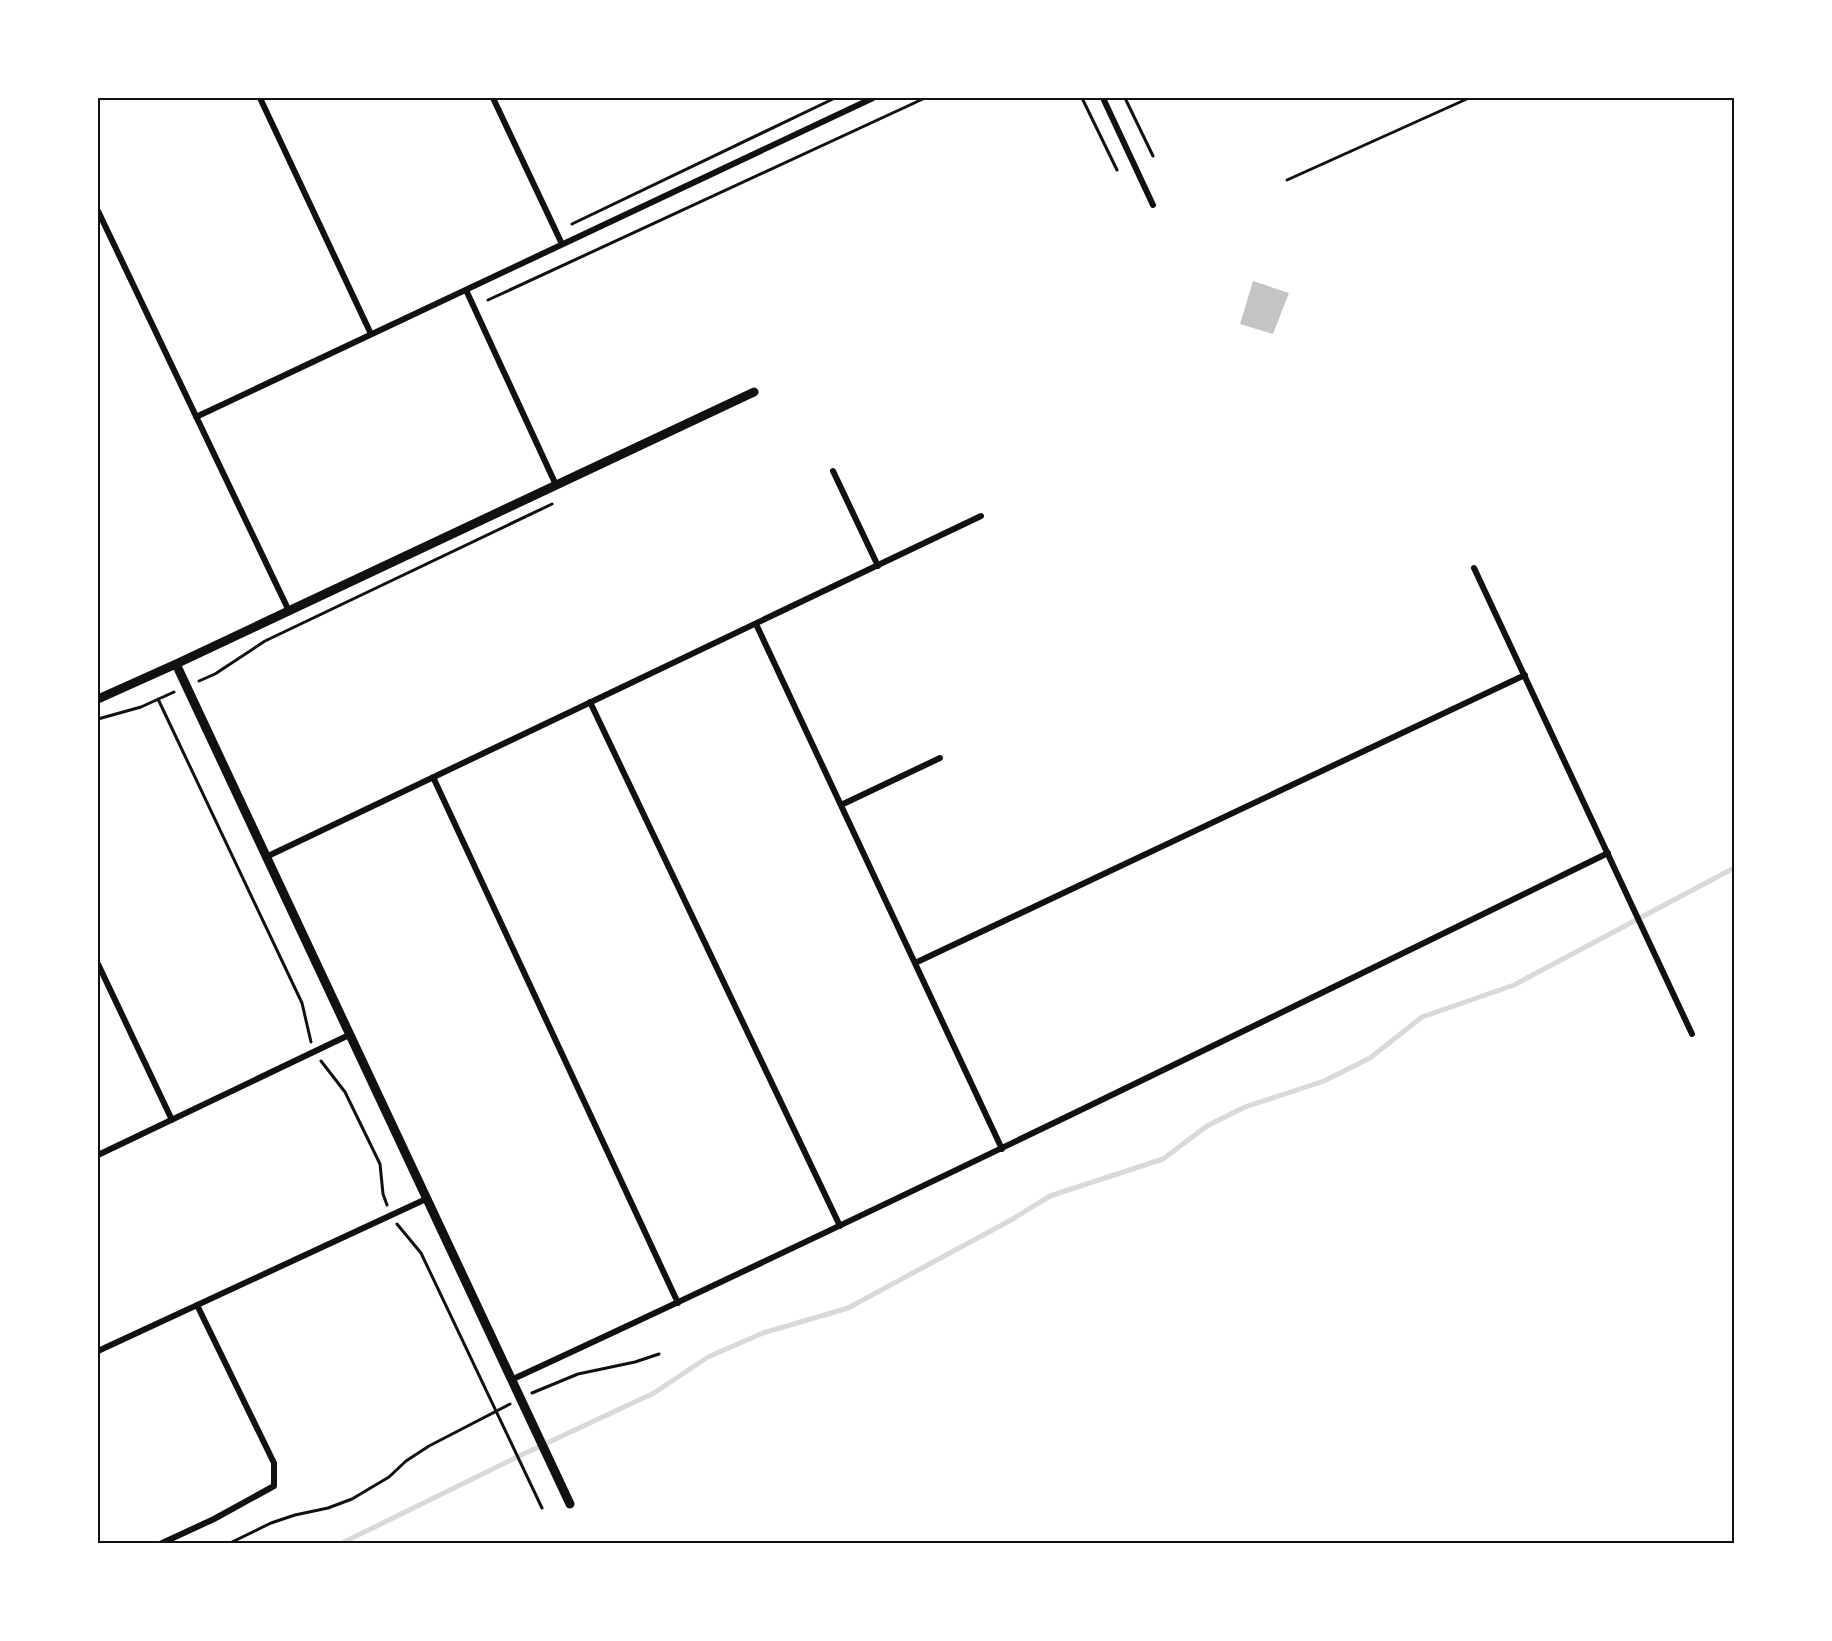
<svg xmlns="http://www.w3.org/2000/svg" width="1832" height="1641" viewBox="0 0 1832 1641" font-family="'Source Serif 4',serif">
	<rect width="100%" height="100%" fill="#fff"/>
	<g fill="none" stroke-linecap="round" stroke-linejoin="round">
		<path stroke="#d9d9d9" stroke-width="5" d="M340,1544l177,-87 137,-64 54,-36 55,-24 85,-25 163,-88 39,-24 113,-37 44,-33 38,-19 79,-26 46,-23 52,-41 92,-32 220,-117"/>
	</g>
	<path fill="#c4c4c4" d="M1253,281l36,12 -16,41 -33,-10z"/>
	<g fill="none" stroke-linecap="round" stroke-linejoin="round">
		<path stroke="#111" stroke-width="3" d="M1082,98l35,72
			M1125,98l28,58
			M1287,180l182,-82
			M572,224l263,-126
			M488,300l437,-202
			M199,681l16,-7 50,-33 287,-137
			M158,699l144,304 9,39
			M98,719l43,-12 33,-15
			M321,1061l24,31 35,72 3,30 4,11
			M397,1224l24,29 121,255
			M532,1393l46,-19 57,-12 24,-8
			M228,1544l43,-21 24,-8 33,-7 24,-9 37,-22 17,-16 23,-15 81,-42"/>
		<path stroke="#111" stroke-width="6" d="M260,98l111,236
			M493,98l69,146
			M1103,98l50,107
			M98,211l191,400
			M466,290l90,195
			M196,417l677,-319
			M833,471l45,95
			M1474,568l218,466
			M756,624l246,525
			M590,702l250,524
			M433,777l245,526
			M841,805l99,-47
			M266,857l715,-341
			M915,963l610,-288
			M98,964l74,156
			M98,1155l251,-120
			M98,1351l328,-152
			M511,1380c368,-170 733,-349 1097,-527
			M160,1544l54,-25 60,-33v-23l-77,-158"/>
		<path stroke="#111" stroke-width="9" d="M176,664l394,840
			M98,699l78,-35 578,-272"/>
	</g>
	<rect width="1832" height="1641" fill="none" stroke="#ffffff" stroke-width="198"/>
	<rect x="99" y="99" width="1634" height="1443" fill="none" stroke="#111" stroke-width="2"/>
</svg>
